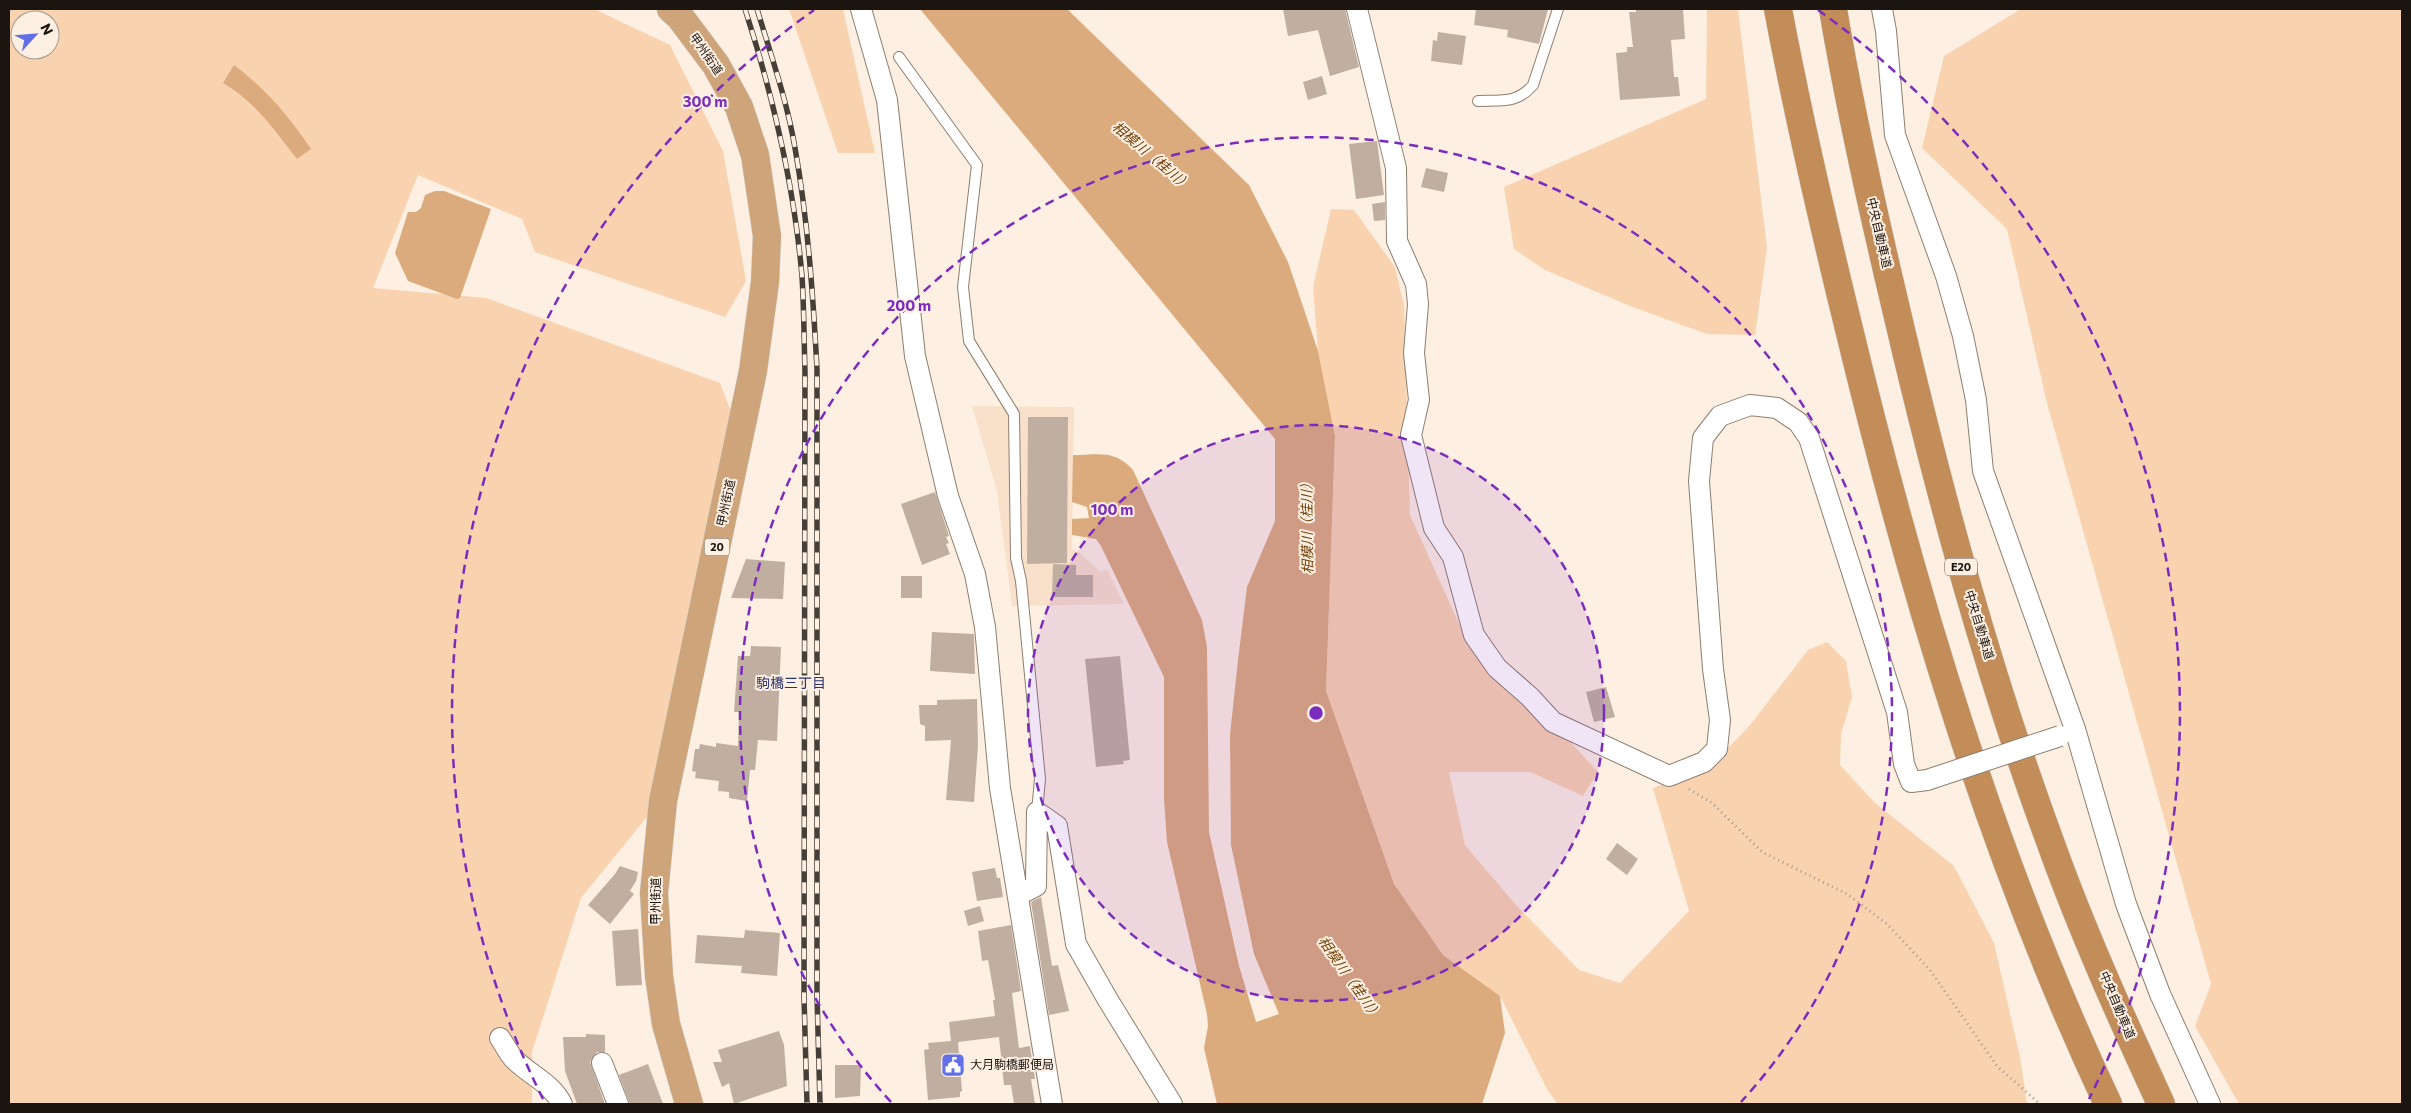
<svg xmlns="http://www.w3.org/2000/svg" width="2411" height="1113" viewBox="0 0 2411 1113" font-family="Commissioner,'Noto Sans JP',sans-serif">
	<rect width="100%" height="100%" fill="#fdefe1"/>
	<path fill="#f8e0ca" d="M972,406l102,1 -2,142 7,3 21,20 7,-3 17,35 -112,2 -15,-115z"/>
	<path fill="#f9d3b0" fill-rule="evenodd" d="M9,9h585l76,36 53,106 23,130 -21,36 -190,-65 -13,-33 -104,-44 -45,113 113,10 234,85 16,42 -81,382 -74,91 -49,154v52h-523zM20,20h30v30h-30z
		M789,9h54l32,144h-37z
		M1707,9h31l29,239 -12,87 -48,-1 -77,-28 -85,-36 -31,-21 -10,-62 202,-88z
		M2021,9h381v1095h-163l-44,-78 16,-42 -164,-581 -40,-174 -85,-81 22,-92z
		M1331,209l23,1 41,57 9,38 6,210 50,111 39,57 64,51 35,38 -15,24 -53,-24h-81l16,73 51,60 63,65 41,13 69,-72 -36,-123 59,-23 39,-41 57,-74 19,-8 19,19 6,36 -11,37 -1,31 35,38 79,63 40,77 26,114 7,47h-469l-10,-13 -48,-95 -57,-41 -49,-71 -68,-193 9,-255 -17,-85 -5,-64z"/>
	<path fill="#dbab7d" d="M920,9h147l182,176 39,77 30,89 17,85 -9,255 68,193 49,71 57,41 5,37 -23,71h-265l-13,-56 4,-22 -1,-12 -40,-172 -3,-43v-122l-63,-131 -5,-7 -24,-4v-16l17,-1 -2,-11 -15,-5 1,-47c25,0 42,-6 60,15l69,150 5,27 2,185 30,134 17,56 23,-8 -25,-60 -23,-109 -1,-110 8,-75 9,-73 28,-66v-82z
		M234,65c33,25 54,50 77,84l-14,10c-22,-28 -42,-58 -74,-76z
		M435,191h9l47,18 -31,89 -3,1 -49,-18 -13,-28 13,-41h8l5,-4 4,-13z"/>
	<path fill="#c0afa0" d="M1283,9h62l14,58 -29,9 -12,-46 -30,6z
		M1476,9h72l-9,35 -32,-7 1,-7 -34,-5z
		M1636,9h47l2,30 -14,1 3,37h4l2,19 -60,4 -4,-47 11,-1v-5h6l-4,-35h7z
		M1438,32l28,4 -4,29 -31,-4 2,-21 4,1z
		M1322,76l5,18 -19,6 -5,-18z
		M1377,141l7,54 -28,4 -7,-55z
		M1426,168l22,5 -4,19 -23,-5z
		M1385,202v18l-11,1 -2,-17z
		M1028,417h40l-1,146 -40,1z
		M935,492l14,44 -3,1 3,6 -3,1 4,10 -28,11 -21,-61z
		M746,559l39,3 -2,37 -52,-1z
		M1053,564l23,1v10h17v22h-41z
		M901,576h21v22h-21z
		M932,632l42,2 1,40 -45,-3z
		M751,646l30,1 -4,94 -19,-1 -3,30h-5l-3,31 -18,-3v-6l-11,-1 1,-10 -24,-3 1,-6 -4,-1 3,-22h4l1,-5 16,3v-4l22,3 1,-34h-5l4,-56h12z
		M1120,656l10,104 -7,1 1,3 -28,3 -11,-108z
		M1606,687l9,30 -21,5 -8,-30z
		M977,699l1,46 -4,57 -28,-2 5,-60 -26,1v-15l-5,-2 -1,-19h18v-5z
		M1617,843l21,16 -11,16 -21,-16z
		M620,866l18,6 -2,9 -6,10 4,3 -24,30 -22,-19 27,-31z
		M995,868l2,10h3l3,19 -26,4 -5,-29z
		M1041,897l11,69 6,-1 11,46 -20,4 -18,-113z
		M980,906l4,15 -16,5 -4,-15z
		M1011,925l10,66 -9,2 7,55 11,-2 5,33h-4l4,25h-21l-3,-19h-7l-5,-48 -41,5 4,49 -2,1v5l-32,3 -4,-50 5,-1 -1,-6 23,-2 -2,-19 46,-6 -2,-16h2l-7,-40 -6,1 -4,-30z
		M638,929l4,56 -26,1 -4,-55z
		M745,930l35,3 -3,43 -36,-3 1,-7 -47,-3 2,-28 47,3z
		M779,1031l5,14 3,41 -53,18 -5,-21 -7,4 -9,-25h9l-4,-12z
		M586,1034l19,1v17h-8l-7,10 15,42h-28l-12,-33 -2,-34h23z
		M648,1064l15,40h-33l-11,-29z
		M835,1065h26l-1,31 -25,2z"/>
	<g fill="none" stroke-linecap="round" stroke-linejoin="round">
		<g stroke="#8e7e70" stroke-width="12">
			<path id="service" d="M899,57l78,108 -14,122 6,54 45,73 2,144 5,23 19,198 -3,33
				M1478,101c23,-1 39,3 55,-16l25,-76"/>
		</g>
		<g stroke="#8e7e70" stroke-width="22">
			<path id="minor" d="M861,9l26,91 28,256 33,140 27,78 10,53 15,161 52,316
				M1357,9l39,159 1,73 19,43 2,20 -4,49 5,47 -8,35 23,93 19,29 21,78 23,33 33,29 23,25 116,54 35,-14 13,-13 3,-29 -7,-51 -14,-188 4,-43 17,-22 30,-11 27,3 21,14 11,16 88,274 7,52 7,18 16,-2
				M1882,9l4,22 9,104 51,141 17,60 13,64 7,71 92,258 51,175 34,90 50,110
				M1037,812l20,14 19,118 32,56 64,104
				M1019,895l17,-9 1,-74
				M500,1038c4,6 8,14 13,20 16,17 38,24 49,46
				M602,1063l16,41"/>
		</g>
		<g stroke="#d6d5d4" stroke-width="29">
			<path id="trunk" d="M671,9l9,8 36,48 23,42 16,48 12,81 -2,46 -12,89 -90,430 -9,92 5,83 7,48 23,80"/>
		</g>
		<g stroke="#d6d5d4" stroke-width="29">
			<path id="motorway" d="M1778,9c20,107 45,214 71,320 64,265 143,528 259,775
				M1833,9c17,102 40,203 64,304 42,180 90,358 154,531 32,89 71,175 110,260"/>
		</g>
		<path stroke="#a59a8f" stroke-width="3" stroke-dasharray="1 4" stroke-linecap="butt" d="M1689,789l23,14 50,49 85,42 40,30 43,46 67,96 43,38"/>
		<use href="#service" stroke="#fff" stroke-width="10"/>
		<use href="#minor" stroke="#fff" stroke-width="20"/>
		<use href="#trunk" stroke="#cea47a" stroke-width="28"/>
		<use href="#motorway" stroke="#c28d58" stroke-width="28"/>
		<g stroke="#463f38" stroke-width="5.5">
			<path id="rail" d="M745,9c28,87 49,176 57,267 2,32 2,64 3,96l-1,625 3,107
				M757,9c14,46 30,92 38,139 13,73 18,147 22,221v627l3,108"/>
		</g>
		<use href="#rail" stroke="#fdefe1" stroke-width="4" stroke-dasharray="11" stroke-linecap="butt"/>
		<g stroke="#8e7e70" stroke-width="22" stroke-linecap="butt">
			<path id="minor-bridge" d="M1927,780l133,-44"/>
		</g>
		<use href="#minor-bridge" stroke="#fff" stroke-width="20"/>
	</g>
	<circle cx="1316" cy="713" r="288" fill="#7b2cbf" fill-opacity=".12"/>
	<g fill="none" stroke="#7b2cbf" stroke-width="2.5" stroke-dasharray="9 6">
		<circle cx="1316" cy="713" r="288"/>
		<path d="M891 1102A576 576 0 1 1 1741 1102"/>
		<path d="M543 1099A864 864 0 0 1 814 10M1818 10A864 864 0 0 1 2089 1099"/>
	</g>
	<defs>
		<g id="civic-square" transform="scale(1.25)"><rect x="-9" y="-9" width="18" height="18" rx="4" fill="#6270e8" stroke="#fdefe1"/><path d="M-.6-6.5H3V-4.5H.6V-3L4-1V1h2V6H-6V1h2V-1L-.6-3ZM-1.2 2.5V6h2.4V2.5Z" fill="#fff"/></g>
	</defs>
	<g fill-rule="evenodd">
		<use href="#civic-square" x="953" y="1065"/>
	</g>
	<g text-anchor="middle" stroke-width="4" stroke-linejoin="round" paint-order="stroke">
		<g fill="#fdefe1" stroke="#5f564f" stroke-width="1">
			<rect x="704.5" y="538.5" width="25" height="17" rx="4"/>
			<rect x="1945" y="558.5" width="32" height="17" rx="4"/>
		</g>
		<g font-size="11" font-weight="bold" fill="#1b1510">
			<text x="717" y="551">20</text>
			<text x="1961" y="571">E20</text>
		</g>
		<g font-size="12" fill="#1b1510" stroke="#fdefe1">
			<text transform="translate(706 54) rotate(55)" y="4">甲州街道</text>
			<text transform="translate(1879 233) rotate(77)" y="4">中央自動車道</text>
			<text transform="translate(726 503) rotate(-78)" y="4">甲州街道</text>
			<text transform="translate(1979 625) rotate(73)" y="4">中央自動車道</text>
			<text transform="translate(656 901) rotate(-90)" y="4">甲州街道</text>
			<text transform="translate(2117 1005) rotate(67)" y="4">中央自動車道</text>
		</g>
		<g font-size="12" fill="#1b1510" stroke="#fdefe1" text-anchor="start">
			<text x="970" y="1069">大月駒橋郵便局</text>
		</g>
		<g font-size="14" font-style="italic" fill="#71430c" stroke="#fdefe1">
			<text transform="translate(1152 156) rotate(40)" y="5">相模川（桂川）</text>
			<text transform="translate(1307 525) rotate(-91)" y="5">相模川（桂川）</text>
			<text transform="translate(1350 978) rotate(55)" y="5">相模川（桂川）</text>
		</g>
		<g font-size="14" fill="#2b326c" stroke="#fdefe1">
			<text x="791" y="688">駒橋三丁目</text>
		</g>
	</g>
	<circle cx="1316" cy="713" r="8" fill="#7b2cbf" stroke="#fdefe1" stroke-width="2.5"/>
	<g font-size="15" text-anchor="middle" font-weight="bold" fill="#7b2cbf" stroke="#fdefe1" stroke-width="4" stroke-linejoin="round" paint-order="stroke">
		<text x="705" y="107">300 m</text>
		<text x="909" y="311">200 m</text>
		<text x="1112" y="515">100 m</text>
	</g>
	<rect width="2411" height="1113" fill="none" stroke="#1b1510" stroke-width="20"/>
	<g transform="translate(35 35) rotate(64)"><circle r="24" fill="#fdefe1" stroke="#a3988d"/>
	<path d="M0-4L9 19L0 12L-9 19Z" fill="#6270e8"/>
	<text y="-8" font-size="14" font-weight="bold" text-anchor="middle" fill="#1b1510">N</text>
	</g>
</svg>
